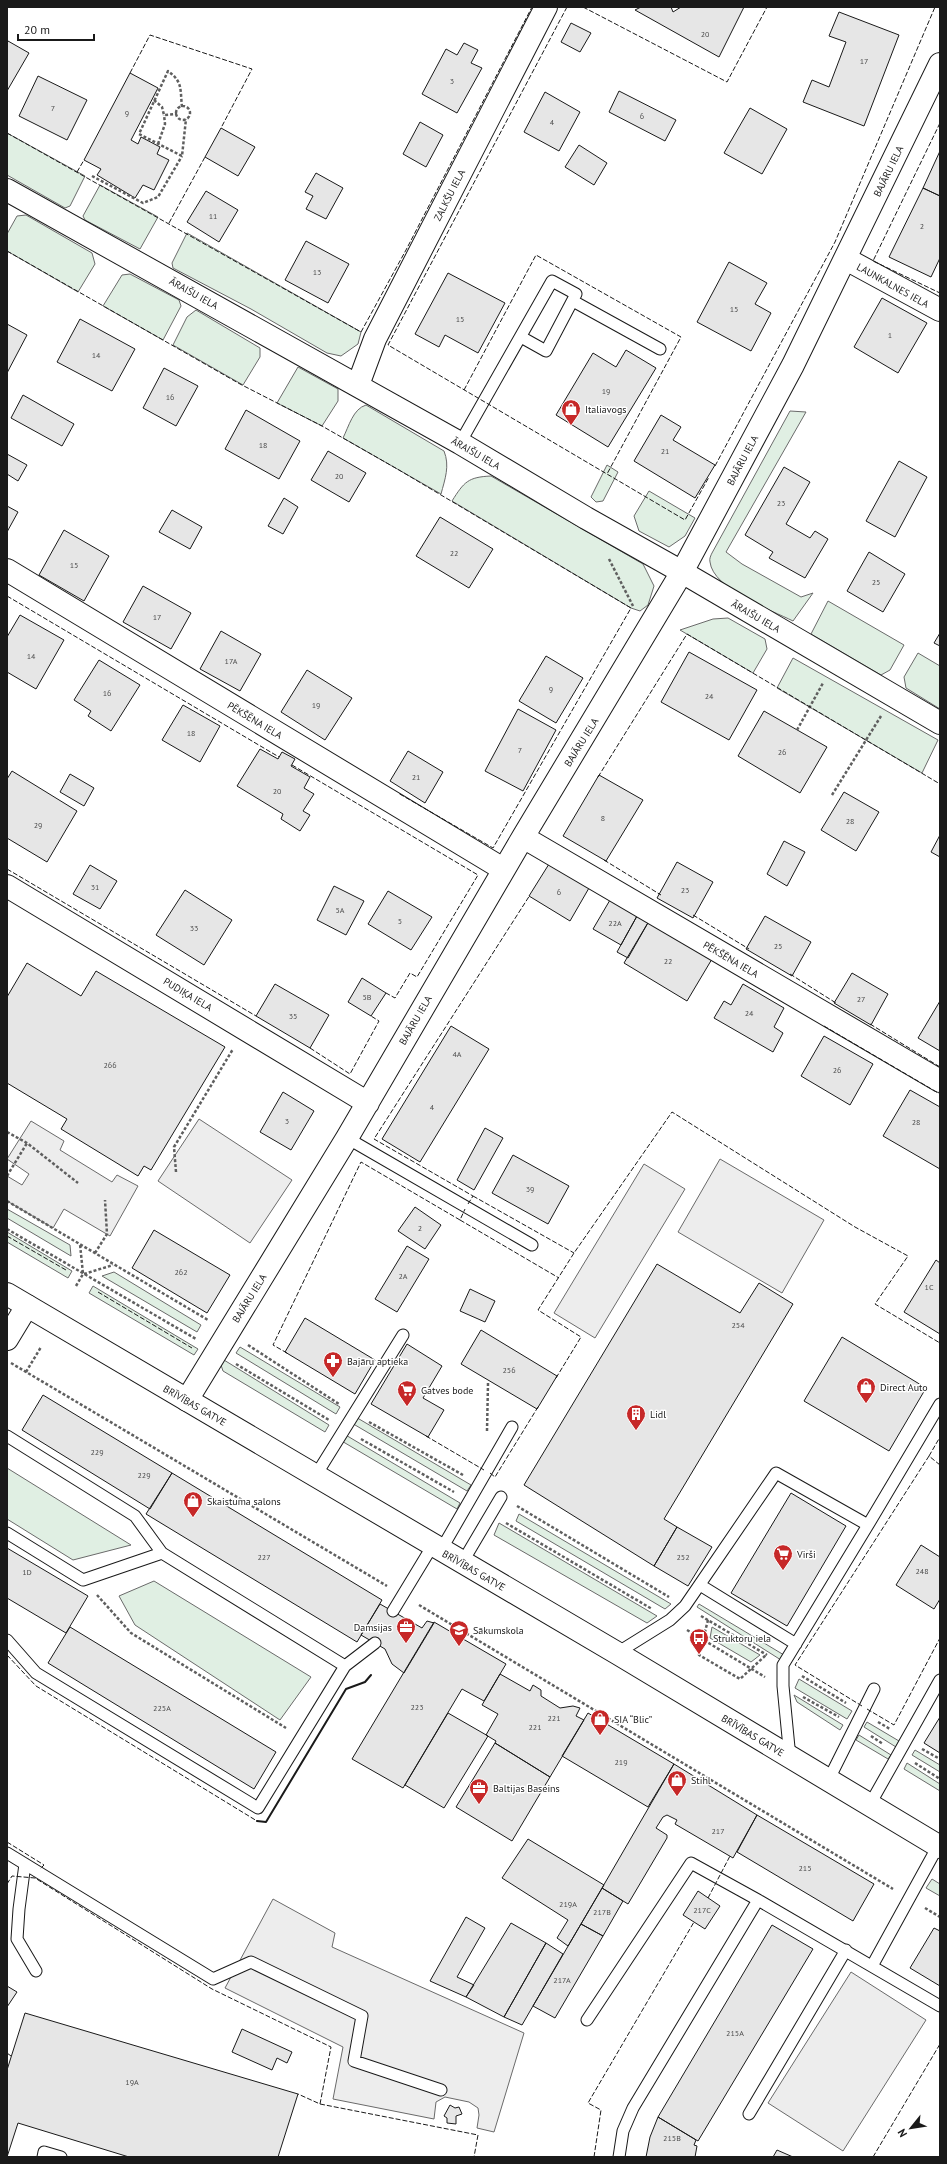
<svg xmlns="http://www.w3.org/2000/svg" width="947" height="2164" viewBox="0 0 947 2164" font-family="'PT Sans',sans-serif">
	<rect width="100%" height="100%" fill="#fff"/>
	<path fill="#e0efe3" stroke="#6a6a6a" d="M7,133l78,43 -15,30 -5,2 -58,-33z
		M100,185l58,32 -18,32 -55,-29 -2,-4z
		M26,215l66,38 3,11 -17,28 -71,-41v-17l10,-18z
		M187,233l174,99 -3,12 -17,12 -14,-3 -76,-44 -78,-41 -1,-5z
		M130,274l49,26 2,6 -18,34 -60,-34 19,-31z
		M196,310l64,38v9l-17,28 -70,-40 14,-28z
		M298,367l40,22v12l-16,25 -45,-23z
		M366,405l78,46c6,15 1,28 -3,43l-98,-56c6,-12 10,-29 23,-33z
		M790,411l16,1 -80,140 16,12 59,33 12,-4 -20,28c-22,-11 -80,-32 -83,-59 -1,-3 1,-7 2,-9z
		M607,465l11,7 -15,29 -7,1 -5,-5z
		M491,476l152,88 11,22 -6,19 -8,6 -9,-3 -179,-107c12,-19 16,-24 39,-25z
		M649,491l46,27 -10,18 -16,11 -30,-16 -5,-15z
		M828,601l76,44 -14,25 -9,5 -70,-41z
		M728,618l37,21 2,10 -14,24 -73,-43 33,-11z
		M918,653l22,13v43l-34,-21 -2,-11z
		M793,658l145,82 -16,33 -145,-85z
		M7,1209l63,36 1,11 -64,-38z
		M7,1232l65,39 -4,7 -61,-36z
		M114,1272l87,53 -4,7 -95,-56z
		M93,1286l105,63 -4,6 -105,-62z
		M240,1347l100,60 -4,7 -100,-61z
		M224,1360l105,65 -4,7 -102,-61 -2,-6z
		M354,1416l117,69 -4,6 -117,-69z
		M344,1434l116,69 -3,6 -117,-69z
		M7,1468l124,77 -58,15 -66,-41z
		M519,1514l152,90 -6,5 -149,-88z
		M499,1523l158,93 -10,7 -153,-88z
		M154,1581l157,96 -31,43 -145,-95 -16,-29z
		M699,1604l85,51 -3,5 -84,-53z
		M712,1627l48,28 -9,7 -41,-24z
		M799,1679l53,32 -5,8 -52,-31z
		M794,1695l49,30 -3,5 -43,-28z
		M867,1722l32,19 -3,6 -32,-20z
		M859,1735l32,20 -3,4 -32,-19z
		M915,1750l25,15v7l-28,-17z
		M907,1763l33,21v7l-36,-22z
		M932,1879l8,5v12l-14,-8z"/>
	<path fill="#ededed" stroke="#6a6a6a" d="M199,1119l93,61 -42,63 -92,-62z
		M31,1121l33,20 -4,9 52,32 5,-7 21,11 -28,50 -46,-27 -11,19 -46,-27v-25l15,9 7,-11 -22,-15z
		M720,1159l104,61 -42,73 -104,-61z
		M644,1164l41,25 -90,149 -41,-25z
		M273,1899l62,34 -3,14 192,86 -30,99 -17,-4 2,-13 -1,-7 -9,-6 -24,-5 -9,5 -2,17 -101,-20 10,-52 -118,-59z
		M851,1972l75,48 -83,131 -75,-48z"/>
	<path fill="#e6e6e6" stroke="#1a1a1a" d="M641,7h30l2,5 8,-5h63l-25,50 -84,-47z
		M839,12l60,23 -35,91 -61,-24 9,-22 17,7 17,-45 -17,-6z
		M571,23l20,10 -11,19 -19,-10z
		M8,41l21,12 -22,38v-48z
		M464,43l14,7 -7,13 11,5 -25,45 -35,-19 24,-45 11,6z
		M130,73l28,15 -27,52 7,4 3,-7 19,10 -3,7 12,6 -15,30 -11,-5 -8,13 -38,-23 4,-6 -17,-9z
		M38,76l49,24 -20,40 -48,-24z
		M619,91l57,29 -11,21 -56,-29z
		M545,92l35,20 -21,39 -35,-19z
		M750,108l37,21 -25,45 -38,-21z
		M420,122l23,13 -17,32 -23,-13z
		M221,128l34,19 -17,29 -33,-19z
		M579,145l28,18 -13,22 -29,-18z
		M940,151v45l-17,-8z
		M316,173l27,15 -17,31 -20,-10 7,-13 -8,-4z
		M923,188l17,8v62l-9,19 -42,-20z
		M206,191l32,19 -19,32 -32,-20z
		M306,241l43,23 -21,39 -43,-23z
		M729,262l38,21 -12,21 16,9 -20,38 -54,-29z
		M448,273l57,30 -27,50 -33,-18 -6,12 -24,-13z
		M882,298l45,25 -29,50 -44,-26z
		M80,319l55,30 -23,42 -55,-29z
		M7,324l20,11 -20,38z
		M626,350l30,18 -48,79 -52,-32 37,-62 23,14z
		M164,368l34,18 -22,40 -33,-18z
		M23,395l51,29 -12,22 -51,-28z
		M246,410l54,31 -21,38 -54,-30z
		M661,415l20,12 -8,13 42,25 -20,33 -61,-37z
		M328,451l38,22 -17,29 -38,-22z
		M7,454l20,11 -9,16 -11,-7z
		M899,461l28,16 -32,60 -29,-16z
		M784,467l26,15 -24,42 24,14 5,-7 13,8 -23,39 -36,-20 4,-6 -28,-17z
		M284,498l14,9 -15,27 -15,-8z
		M7,506l11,6 -11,20z
		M172,510l30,17 -12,22 -31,-17z
		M440,517l53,32 -24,39 -53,-32z
		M64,530l45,26 -25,45 -45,-26z
		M869,552l36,22 -22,38 -36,-21z
		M143,586l48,27 -20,36 -48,-27z
		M20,615l44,25 -28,49 -29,-17v-35z
		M221,631l40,23 -21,37 -40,-22z
		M940,633v13l-6,-3z
		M689,652l68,38 -28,50 -68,-38z
		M546,656l37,22 -27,45 -37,-22z
		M99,660l41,25 -29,46 -23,-15 3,-5 -17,-11z
		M307,670l45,28 -27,42 -44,-28z
		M183,705l37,21 -20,36 -38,-22z
		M518,709l38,21 -33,61 -38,-20z
		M764,711l63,36 -27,46 -62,-37z
		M260,749l18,10 4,-7 13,7 -4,7 19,11 -6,11 10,6 -11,17 7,4 -10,16 -19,-12 2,-5 -46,-28z
		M408,751l35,21 -18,31 -35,-22z
		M12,771l65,40 -30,51 -40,-24v-59z
		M70,774l24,14 -10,18 -24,-14z
		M599,775l44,25 -37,61 -43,-25z
		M844,792l35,20 -23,39 -35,-21z
		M940,835v22l-9,-5z
		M784,841l21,11 -18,34 -20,-12z
		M677,862l36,20 -20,36 -36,-20z
		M549,864l40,24 -19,33 -41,-25z
		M90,865l27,16 -17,28 -27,-15z
		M334,886l30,15 -18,34 -29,-15z
		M185,890l47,30 -28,45 -48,-30z
		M388,891l44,26 -21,33 -43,-26z
		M610,900l27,16 -16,29 -28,-16z
		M637,916l12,5 -21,37 -11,-6z
		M765,916l46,26 -19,34 -46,-27z
		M649,921l63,38 -25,42 -63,-38z
		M27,963l54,33 15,-25 129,76 -74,123 -7,-4 -6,10 -77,-47 6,-10 -60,-36v-86z
		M852,973l36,21 -17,31 -37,-22z
		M362,978l24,15 -15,23 -23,-14z
		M275,984l54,31 -19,33 -54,-32z
		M743,984l41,24 -10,19 9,6 -10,19 -59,-34 10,-17 7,4z
		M940,1001v50l-22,-13z
		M451,1026l38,23 -69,113 -38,-23z
		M824,1036l49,28 -23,41 -49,-29z
		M910,1090l30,17v62l-57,-33z
		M283,1092l31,19 -23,39 -31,-18z
		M485,1128l18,10 -29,52 -17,-10z
		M513,1155l56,31 -21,38 -56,-31z
		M415,1207l26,18 -16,24 -27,-18z
		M154,1230l76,45 -23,38 -75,-45z
		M407,1246l22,13 -32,53 -22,-13z
		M936,1260l4,3v71l-36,-22z
		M657,1264l83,49 19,-30 34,21 -129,215 13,8 -23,39 -130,-81z
		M470,1289l25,12 -10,21 -25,-11z
		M305,1318l70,42 -20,34 -70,-42z
		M481,1330l76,46 -20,33 -76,-45z
		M842,1337l84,51 -37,63 -85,-50z
		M407,1344l35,22 -19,32 21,12 -16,27 -57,-33z
		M43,1395l129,78 -22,36 -128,-79z
		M172,1473l210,127 -25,42 -211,-128z
		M791,1493l55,33 -59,100 -56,-33z
		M677,1527l35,20 -24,39 -34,-20z
		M921,1545l19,12v42l-6,10 -38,-24z
		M7,1548l81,48 -22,37 -59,-35z
		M380,1604l42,24 5,-7 7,2 -30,50 -12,-9 -7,-15 -24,-14z
		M434,1622l72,42 -22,37 -22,-12 -59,99 -51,-29z
		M70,1627l206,125 -22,37 -206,-126z
		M500,1674l30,17 3,-6 8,5v6l19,12 13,-2 7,2 -4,8 8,4 -34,57 -55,-34 1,-2 -10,-6 12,-21 -16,-9z
		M448,1713l40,23 -44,72 -39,-23z
		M588,1713l86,51 -26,43 -86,-51z
		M940,1717v36l-16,-10z
		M495,1743l55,34 -38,64 -56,-34z
		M674,1764l83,51 -24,43 -58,-34 2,-4 -10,-5 -4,2 -7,11 11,7v3l-39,66 -26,-16z
		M757,1815l117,69 -21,37 -116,-69z
		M528,1839l76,46 -36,61 -11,-8 11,-18 -66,-42z
		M602,1888l21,13 -20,35 -22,-12z
		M698,1891l22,15 -15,23 -22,-14z
		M466,1917l19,11 -28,49 17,8 -8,12 -36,-16z
		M511,1923l35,20 -42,74 -38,-20z
		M581,1924l22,12 -48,82 -22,-12z
		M772,1925l41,24 -115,192 -40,-24z
		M934,1928l6,3v55l-30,-18z
		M546,1943l17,11 -41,71 -18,-8z
		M7,1986l10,6 -10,15z
		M25,2013l273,81 -20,63h-149l-111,-34 -11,34v-87z
		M242,2029l50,23 -5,11 -10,-5 -5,12 -40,-18z
		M450,2105l5,3 4,-1 3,7 -6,2v8l-9,-1v-5l-3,-2z
		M658,2117l38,23 -2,5 3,1 -2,11h-49l4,-20z
		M777,2150l16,7h-20z"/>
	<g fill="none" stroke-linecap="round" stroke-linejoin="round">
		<g stroke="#1a1a1a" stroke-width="13">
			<path id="service" d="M573,301l87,48
				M460,443l92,-162 24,13 -30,57 -25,-14
				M347,1138l185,107
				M7,1436l128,80 27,37 183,113 -87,142 -222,-135 -29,-33
				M316,1475l87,-140
				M868,1525l72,-121
				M7,1533l76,47 79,-27
				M441,1550l71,-123
				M462,1563l39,-66
				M700,1585l96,59
				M393,1611l40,-66
				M617,1653l53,-33 15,-14 91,-133 92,52 -85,140v21l7,72
				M345,1666l30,-23
				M828,1781l46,-92
				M869,1806l71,-126
				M7,1853l206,126 38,-17 111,54 -8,45 87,29
				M25,1864l-6,45 -2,30 19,32
				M872,1966l66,-120
				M587,2020l104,-157 67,37
				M749,2114l97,-164
				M43,2157l1,-5 17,5
				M619,2157l4,-26 10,-23 125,-208 182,106"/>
		</g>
		<g stroke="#1a1a1a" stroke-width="24">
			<path id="minor" d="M7,190l453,253 126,75 96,54 258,151
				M846,259l94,51
				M358,385l17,-46 171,-332
				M7,570l496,299
				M523,837l417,244
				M7,886l361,217
				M7,1339l20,-33
				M187,1400l160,-262 176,-301 159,-265 111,-207 147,-301"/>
		</g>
		<g stroke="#1a1a1a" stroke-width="24">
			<path id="trunk" d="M7,1294l610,359 323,194"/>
		</g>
		<path stroke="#5f5f5f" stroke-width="2.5" stroke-dasharray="3 2" stroke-linecap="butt" d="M154,100l8,7 2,8 13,-1
			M176 113a7 7 0 1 1 14 0a7 7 0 1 1-14 0Z
			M182,107c-2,-18 1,-25 -14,-36l-29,63 43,22 4,-37
			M158,144l7,-20 -1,-9
			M92,176l51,27 15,-6 24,-41
			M609,559l24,47
			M797,730l26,-47
			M832,795l49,-79
			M7,1132l20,11 51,40
			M176,1172l-2,-25 59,-98
			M7,1176l20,-33
			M7,1201l201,119
			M7,1229l189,110
			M95,1253l12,-19 -2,-34
			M84,1274l29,-9
			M76,1286l7,-12 -3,-30
			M248,1345l91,59
			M11,1363l376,223
			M236,1364l93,56
			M26,1372l15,-25
			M369,1422l94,53
			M487,1431l1,-48
			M361,1439l93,53
			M517,1506l152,91
			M506,1523l146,86
			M97,1595l34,38 155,95
			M419,1605l474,284
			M701,1616l66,39
			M708,1620l-9,35 41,24 26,-24
			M687,1630l78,47
			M802,1676l44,27
			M803,1697l36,20
			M878,1722l12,7
			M871,1736l12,8
			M922,1749l18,10
			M915,1763l25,16
			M925,1908l15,9"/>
		<use href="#service" stroke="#fff" stroke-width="11"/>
		<use href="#minor" stroke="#fff" stroke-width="22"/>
		<use href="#trunk" stroke="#fff" stroke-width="22"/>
		<path stroke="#1a1a1a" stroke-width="1" stroke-dasharray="5 2" stroke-linecap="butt" d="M567,7l-179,338 297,175 24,-43
			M583,7l144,75 40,-75
			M130,73l20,-38 102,34 -31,59
			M940,123l-67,138 67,32
			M7,133l354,199 45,-82 126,-243
			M77,172l7,-12
			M169,223l36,-66
			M7,251l233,133 82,42 77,44 232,138 -138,240 -95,-55
			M464,390l72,-135 145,82 -74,137
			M715,466l120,-224 100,-235
			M7,596l272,161
			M292,765l186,110 -61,102 -7,-4 -15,25 -9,-5
			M598,777l89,-143 253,150
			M604,860l57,35
			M7,869l249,147
			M693,915l56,34
			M790,974l46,29
			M870,1024l70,43
			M824,1026l116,68
			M310,1048l40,26 29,-53 -8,-5
			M473,1196l101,57
			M468,1204l5,-8 -99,-57 156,-244
			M460,1220l99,58
			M7,1236l59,34
			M98,1292l94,56
			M287,1353l-14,-8 88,-183 99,58 5,-11
			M556,1378l25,-41 -43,-27 36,-57 98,-141 183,115 53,29 -33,48 65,39
			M426,1436l58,34
			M929,1456l11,-19
			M490,1473l5,4 43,-70
			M7,1655l29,31 221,135
			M862,1706l-67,-41 134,-209 11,9
			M867,1709l27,16 46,-87
			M7,1842l37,23 -4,4
			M7,1884l5,-8 23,2 177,111 119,58 -11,57 -22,-10
			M708,1898l22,-42
			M7,2053l4,3
			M320,2104l158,31 -4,22
			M594,2157l7,-47 -13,-7 106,-181
			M873,2157l67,-113"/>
		<path stroke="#1a1a1a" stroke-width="2" d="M257,1821l9,1 80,-133 19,-7 6,-7"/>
	</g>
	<defs>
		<g id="shop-pin" transform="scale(1)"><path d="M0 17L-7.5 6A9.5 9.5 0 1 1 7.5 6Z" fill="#c62828" stroke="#fff"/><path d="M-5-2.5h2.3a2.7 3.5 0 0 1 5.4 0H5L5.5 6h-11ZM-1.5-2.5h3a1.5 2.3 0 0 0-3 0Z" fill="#fff"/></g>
		<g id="pharmacy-pin" transform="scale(1)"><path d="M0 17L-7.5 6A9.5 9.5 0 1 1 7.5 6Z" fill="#c62828" stroke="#fff"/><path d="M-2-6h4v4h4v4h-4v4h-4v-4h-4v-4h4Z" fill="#fff"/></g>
		<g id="supermarket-pin" transform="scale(1)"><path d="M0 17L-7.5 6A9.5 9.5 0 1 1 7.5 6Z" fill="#c62828" stroke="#fff"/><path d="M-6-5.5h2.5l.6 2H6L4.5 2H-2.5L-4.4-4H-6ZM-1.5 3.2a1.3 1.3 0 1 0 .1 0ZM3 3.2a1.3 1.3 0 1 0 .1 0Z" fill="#fff"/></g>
		<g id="building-pin" transform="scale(1)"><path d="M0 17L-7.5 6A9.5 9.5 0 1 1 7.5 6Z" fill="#c62828" stroke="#fff"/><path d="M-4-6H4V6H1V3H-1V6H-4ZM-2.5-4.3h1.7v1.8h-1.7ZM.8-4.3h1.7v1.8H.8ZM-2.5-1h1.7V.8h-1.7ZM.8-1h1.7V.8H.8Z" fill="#fff"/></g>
		<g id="office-pin" transform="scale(1)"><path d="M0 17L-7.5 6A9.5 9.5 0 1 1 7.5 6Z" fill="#c62828" stroke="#fff"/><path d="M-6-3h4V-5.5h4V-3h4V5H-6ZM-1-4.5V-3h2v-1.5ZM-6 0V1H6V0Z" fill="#fff"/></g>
		<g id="school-pin" transform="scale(1)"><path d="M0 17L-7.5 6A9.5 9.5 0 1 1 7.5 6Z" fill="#c62828" stroke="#fff"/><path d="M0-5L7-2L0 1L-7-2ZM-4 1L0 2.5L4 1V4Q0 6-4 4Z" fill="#fff"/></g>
		<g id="bus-pin" transform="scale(1)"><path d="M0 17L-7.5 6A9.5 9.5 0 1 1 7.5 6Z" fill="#c62828" stroke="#fff"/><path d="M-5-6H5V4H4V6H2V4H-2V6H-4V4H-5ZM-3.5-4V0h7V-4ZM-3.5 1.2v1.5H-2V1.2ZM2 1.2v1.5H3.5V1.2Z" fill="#fff"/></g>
	</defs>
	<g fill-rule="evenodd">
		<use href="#shop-pin" x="571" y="409"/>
		<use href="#pharmacy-pin" x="333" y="1361"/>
		<use href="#shop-pin" x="866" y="1387"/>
		<use href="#supermarket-pin" x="407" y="1390"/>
		<use href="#building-pin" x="636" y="1414"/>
		<use href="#shop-pin" x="193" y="1501"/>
		<use href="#supermarket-pin" x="783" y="1554"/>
		<use href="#office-pin" x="406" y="1627"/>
		<use href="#school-pin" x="459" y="1630"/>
		<use href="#bus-pin" x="699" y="1638"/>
		<use href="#shop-pin" x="600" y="1719"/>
		<use href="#shop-pin" x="677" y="1780"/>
		<use href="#office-pin" x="479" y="1788"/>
	</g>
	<g text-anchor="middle" stroke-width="3" stroke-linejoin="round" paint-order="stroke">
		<g font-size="8" fill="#4d4d4d">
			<text x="705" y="37">20</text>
			<text x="864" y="64">17</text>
			<text x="452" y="84">3</text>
			<text x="53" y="111">7</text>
			<text x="127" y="116">9</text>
			<text x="642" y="119">6</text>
			<text x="552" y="125">4</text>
			<text x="213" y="219">11</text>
			<text x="922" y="229">2</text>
			<text x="317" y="275">13</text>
			<text x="734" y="312">15</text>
			<text x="460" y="322">15</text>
			<text x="890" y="338">1</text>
			<text x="96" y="358">14</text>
			<text x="606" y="394">19</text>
			<text x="170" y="400">16</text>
			<text x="263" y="448">18</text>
			<text x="665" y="454">21</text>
			<text x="339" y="479">20</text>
			<text x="781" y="506">23</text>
			<text x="454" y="556">22</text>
			<text x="74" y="568">15</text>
			<text x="876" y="585">25</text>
			<text x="157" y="620">17</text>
			<text x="31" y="659">14</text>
			<text x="231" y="664">17A</text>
			<text x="551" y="692">9</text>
			<text x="107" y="696">16</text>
			<text x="709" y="699">24</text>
			<text x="316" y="708">19</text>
			<text x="191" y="736">18</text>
			<text x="520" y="753">7</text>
			<text x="782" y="755">26</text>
			<text x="416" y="780">21</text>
			<text x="277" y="794">20</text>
			<text x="603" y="821">8</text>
			<text x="850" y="824">28</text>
			<text x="38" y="828">29</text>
			<text x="95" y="890">31</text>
			<text x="685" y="893">23</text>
			<text x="559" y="895">6</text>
			<text x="340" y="913">5A</text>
			<text x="400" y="924">5</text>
			<text x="615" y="926">22A</text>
			<text x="194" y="931">33</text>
			<text x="778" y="949">25</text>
			<text x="668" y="964">22</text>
			<text x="367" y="1000">5B</text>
			<text x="861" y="1002">27</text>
			<text x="749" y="1016">24</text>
			<text x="293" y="1019">35</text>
			<text x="457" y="1057">4A</text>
			<text x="110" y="1068">266</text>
			<text x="837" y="1073">26</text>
			<text x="432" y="1110">4</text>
			<text x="287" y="1124">3</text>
			<text x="916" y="1125">28</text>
			<text x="530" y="1192">39</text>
			<text x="420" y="1231">2</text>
			<text x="181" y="1275">262</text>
			<text x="403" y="1279">2A</text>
			<text x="929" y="1290">1C</text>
			<text x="738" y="1328">254</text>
			<text x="509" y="1373">256</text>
			<text x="97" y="1455">229</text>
			<text x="144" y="1478">229</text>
			<text x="264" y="1560">227</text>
			<text x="683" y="1560">252</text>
			<text x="922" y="1574">248</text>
			<text x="27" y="1575">1D</text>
			<text x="417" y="1710">223</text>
			<text x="162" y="1711">225A</text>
			<text x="554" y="1721">221</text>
			<text x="535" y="1730">221</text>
			<text x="621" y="1765">219</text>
			<text x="718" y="1834">217</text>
			<text x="805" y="1871">215</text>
			<text x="568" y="1907">219A</text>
			<text x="702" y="1913">217C</text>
			<text x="602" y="1915">217B</text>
			<text x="562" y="1983">217A</text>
			<text x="735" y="2036">215A</text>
			<text x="132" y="2085">19A</text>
			<text x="672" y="2141">215B</text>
		</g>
		<g font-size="10" fill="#1a1a1a" stroke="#fff">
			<text transform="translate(888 171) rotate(-64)" y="4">BAJĀRU IELA</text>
			<text transform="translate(449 195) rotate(-63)" y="4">ZALKŠU IELA</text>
			<text transform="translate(893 285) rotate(29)" y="4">LAUNKALNES IELA</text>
			<text transform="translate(194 293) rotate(29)" y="4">ĀRAIŠU IELA</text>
			<text transform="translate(476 453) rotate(30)" y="4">ĀRAIŠU IELA</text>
			<text transform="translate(742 460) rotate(-62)" y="4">BAJĀRU IELA</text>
			<text transform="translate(756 616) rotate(30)" y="4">ĀRAIŠU IELA</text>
			<text transform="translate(255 720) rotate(31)" y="4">PĒKŠĒNA IELA</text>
			<text transform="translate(581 742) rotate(-58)" y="4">BAJĀRU IELA</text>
			<text transform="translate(731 959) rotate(30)" y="4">PĒKŠĒNA IELA</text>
			<text transform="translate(188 994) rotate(31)" y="4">PUDIĶA IELA</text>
			<text transform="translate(415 1020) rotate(-60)" y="4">BAJĀRU IELA</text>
			<text transform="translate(249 1298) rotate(-58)" y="4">BAJĀRU IELA</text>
			<text transform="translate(195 1405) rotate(30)" y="4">BRĪVĪBAS GATVE</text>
			<text transform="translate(474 1570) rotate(30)" y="4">BRĪVĪBAS GATVE</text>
			<text transform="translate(753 1735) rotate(31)" y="4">BRĪVĪBAS GATVE</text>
		</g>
		<g font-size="10" fill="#1a1a1a" stroke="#fff" text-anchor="start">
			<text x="585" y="413">Italiavogs</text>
			<text x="347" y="1365">Bajāru aptieka</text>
			<text x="880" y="1391">Direct Auto</text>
			<text x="421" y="1394">Gatves bode</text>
			<text x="650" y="1418">Lidl</text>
			<text x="207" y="1505">Skaistuma salons</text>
			<text x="797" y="1558">Virši</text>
			<text x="392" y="1631" text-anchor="end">Damsijas</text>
			<text x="473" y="1634">Sākumskola</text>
			<text x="713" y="1642">Struktoru iela</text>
			<text x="614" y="1723">SIA “Blic”</text>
			<text x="691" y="1784">Stihl</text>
			<text x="493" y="1792">Baltijas Baseins</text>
		</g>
	</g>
	<rect width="947" height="2164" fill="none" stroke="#1a1a1a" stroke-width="16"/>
	<g transform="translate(911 2128) rotate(240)" stroke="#ffffff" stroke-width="3" paint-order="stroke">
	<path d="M0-3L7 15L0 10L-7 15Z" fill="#1a1a1a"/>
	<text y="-6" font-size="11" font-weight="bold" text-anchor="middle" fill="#1a1a1a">N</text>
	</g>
	<path d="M18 34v6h76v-6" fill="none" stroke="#1a1a1a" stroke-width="2"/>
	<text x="24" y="34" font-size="12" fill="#1a1a1a" stroke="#ffffff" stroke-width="3" paint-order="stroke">20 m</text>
</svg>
